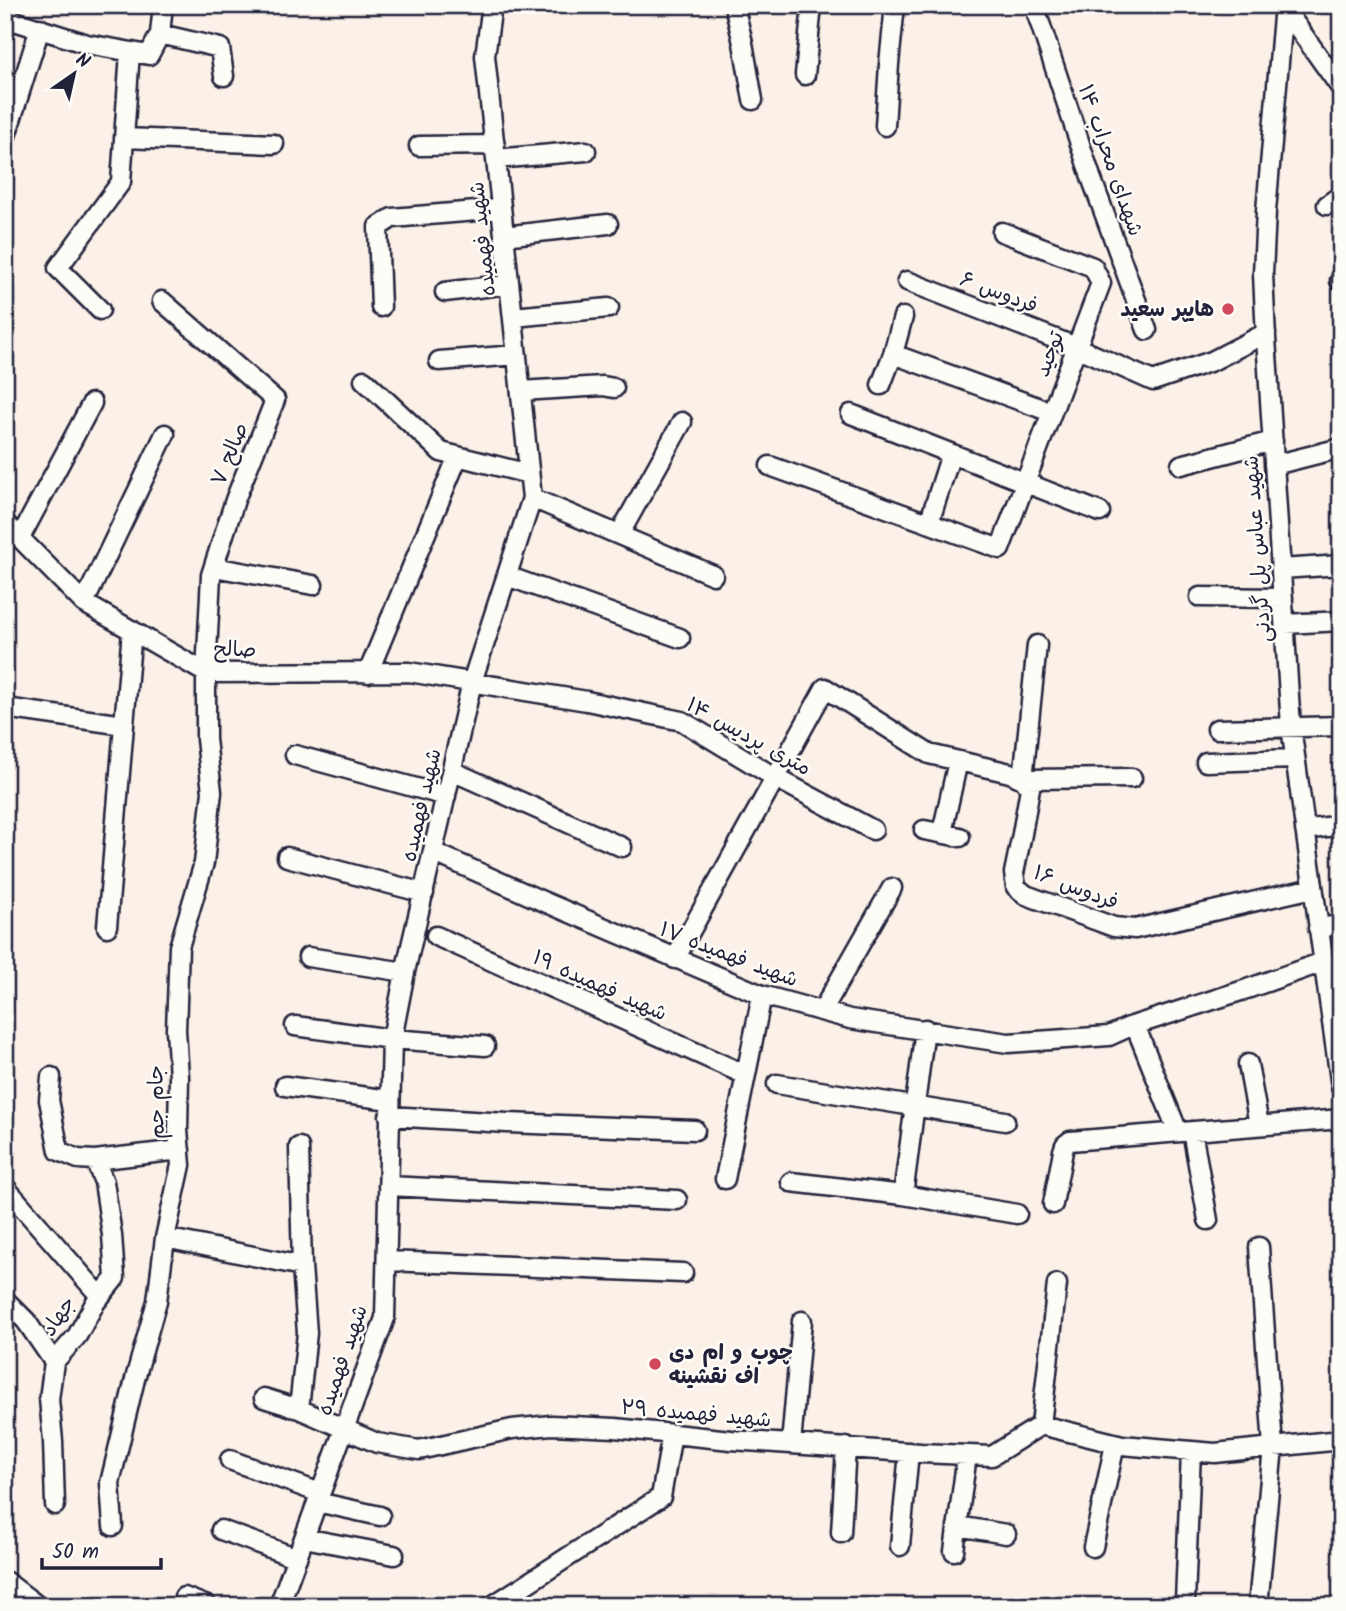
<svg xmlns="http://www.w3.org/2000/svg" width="1346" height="1611" viewBox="0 0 1346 1611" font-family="Kalam,'Playpen Sans Arabic',sans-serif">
	<rect width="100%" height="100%" fill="#fcf1e8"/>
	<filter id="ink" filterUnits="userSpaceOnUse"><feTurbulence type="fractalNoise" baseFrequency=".0143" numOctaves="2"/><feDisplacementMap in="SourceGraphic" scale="14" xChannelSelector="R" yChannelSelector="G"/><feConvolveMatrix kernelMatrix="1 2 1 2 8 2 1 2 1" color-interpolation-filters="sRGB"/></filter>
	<g filter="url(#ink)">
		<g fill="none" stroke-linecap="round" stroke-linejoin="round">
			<g stroke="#22223b" stroke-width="23">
				<path id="minor" d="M734,5l9,38 10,57
					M1034,5l57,172 56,153
					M1284,5l-18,206 -3,63 3,64 25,389 50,360
					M1284,8l57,80
					M5,18l82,26 62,11 11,-21 3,-29
					M160,34l60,14 4,28
					M805,75l7,-70
					M885,126l4,-62 6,-59
					M124,138l150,6
					M5,139l35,-111
					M419,146l76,-1
					M496,159l90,-8
					M1327,205l14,-10
					M504,236l104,-12
					M907,281l169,66 77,34 59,-20 54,-28
					M1340,281h1
					M445,292l64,-8
					M381,307l-3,-80 14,-9 109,-9
					M100,310l-42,-42 63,-86 9,-130
					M513,317l96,-9
					M893,354l158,58
					M439,361l78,-6
					M364,380l77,72 88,22
					M881,385l12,-31 10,-37
					M521,391l82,-5 11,2
					M851,414l249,98
					M1181,465l92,-24
					M1274,465l67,-17
					M770,466l230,83 101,-266 -8,-16 -91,-35
					M532,498l181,77
					M5,523l79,80 122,70 203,-1 178,29 95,20 94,57 97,52
					M929,523l22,-69
					M619,535l63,-113
					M20,538l72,-135
					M214,567l99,18
					M1281,569l60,-4
					M507,576l173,62
					M1200,597l83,1
					M84,603l81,-169
					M1285,624l56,-3
					M368,673l90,-217
					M5,708l119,17
					M1217,729l124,-3
					M295,755l151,41
					M1206,762l89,-3
					M452,771l170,76
					M1023,779l7,9 -8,46 -8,39 2,14 10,8 88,32 21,2 178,-41
					M1023,779l14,-134
					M924,830l36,7
					M1305,830l36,-5
					M942,833l16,-72
					M433,852l107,48 222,95 88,24 158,24 101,-7 20,-9 118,-38 76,-27
					M287,857l137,36
					M107,927l25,-297
					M1318,928l23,-3
					M436,936l310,139
					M308,957l97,15
					M675,959l150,-271 104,66 81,19 13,6 109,-1
					M822,1011l70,-123
					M1135,1025l43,107
					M295,1026l97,13 93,7
					M1248,1064l11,61
					M51,1077l-2,23 10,51 19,8 17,1 9,22 8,53 3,43 -20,25 -18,33 -23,26 -5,37 4,42 2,64
					M777,1084l228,37
					M285,1086l105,14
					M389,1116l118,7 188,7
					M1192,1131l16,89
					M299,1147l3,119
					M95,1160l85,-10
					M725,1179l37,-184
					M791,1182l112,13 22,-166
					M388,1186l289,14
					M5,1187l95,109
					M903,1195l114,19
					M1053,1204l10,-53 2,-6 5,-4 271,-22
					M165,1238l137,28 5,67 -8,76 78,34 42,7 93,-21 39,-4 64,3 116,12 190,13 71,3 49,-31
					M387,1261l296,12
					M5,1300l21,21 28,41
					M264,1398l35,11
					M1041,1425l81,20 93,8 126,-13
					M1041,1425l16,-141
					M791,1444l11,-123
					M230,1460l90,33
					M317,1502l63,14
					M113,1526l-3,-43 25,-104 22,-78 8,-63 16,-73 -3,-35 1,-53 -3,-47 3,-83 25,-84 8,-71 -6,-53v-66l5,-98 24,-75 40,-100 -113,-99
					M957,1526l49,8
					M221,1530l76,28
					M841,1533l5,-86
					M304,1538l90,17
					M900,1546l9,-94
					M1093,1547l22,-103
					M954,1551l13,-96
					M5,1581l33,25
					M184,1597l23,9
					M1185,1602l6,-151
					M279,1606l106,-288 7,-279 13,-67 67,-290 60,-184 -47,-442 7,-51
					M492,1606l169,-109 11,-63
					M1258,1606l15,-159 -14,-200"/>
			</g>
			<use href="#minor" stroke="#fdfcf7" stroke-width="18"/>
		</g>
	</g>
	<g fill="#d1495b" stroke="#fdfcf7" stroke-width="2.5">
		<circle cx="1228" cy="309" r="7"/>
		<circle cx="655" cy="1364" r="7"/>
	</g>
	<g text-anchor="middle" stroke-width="5" stroke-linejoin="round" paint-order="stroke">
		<g font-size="21" fill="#22223b" stroke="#fdfcf7">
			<text transform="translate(1111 160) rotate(71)" y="7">شهدای محراب ۱۴</text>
			<text transform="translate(482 239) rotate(-96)" y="7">شهید فهمیده</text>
			<text transform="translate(999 292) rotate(21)" y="7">فردوس ۶</text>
			<text transform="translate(1049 354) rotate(-69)" y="7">توحید</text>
			<text transform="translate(229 454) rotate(-68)" y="7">صالح ۷</text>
			<text transform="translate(1257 549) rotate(-94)" y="7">شهید عباس پل گردنی</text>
			<text transform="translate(235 649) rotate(1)" y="7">صالح</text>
			<text transform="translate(749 736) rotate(29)" y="7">۱۴ متری پردیس</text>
			<text transform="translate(421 805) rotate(-77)" y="7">شهید فهمیده</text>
			<text transform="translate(1076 887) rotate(21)" y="7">فردوس ۱۶</text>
			<text transform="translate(729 954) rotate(21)" y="7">شهید فهمیده ۱۷</text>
			<text transform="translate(600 985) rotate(24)" y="7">شهید فهمیده ۱۹</text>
			<text transform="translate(156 1102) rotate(-91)" y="7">جام جم</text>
			<text transform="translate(58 1316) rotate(-56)" y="7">جهاد</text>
			<text transform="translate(342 1360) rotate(-71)" y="7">شهید فهمیده</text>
			<text transform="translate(696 1413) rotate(5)" y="7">شهید فهمیده ۲۹</text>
		</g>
		<g font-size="21" font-weight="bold" fill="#22223b" stroke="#fdfcf7" text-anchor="end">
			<text x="1214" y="316">هایپر سعید</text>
			<text x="669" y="1359" text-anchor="start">چوب و ام دی<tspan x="669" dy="24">اف نقشینه</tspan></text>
		</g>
	</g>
	<rect width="1346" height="1611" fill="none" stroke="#fdfcf7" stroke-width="28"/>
	<rect x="14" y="14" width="1318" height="1583" fill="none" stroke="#22223b" stroke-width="2.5" filter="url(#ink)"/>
	<g transform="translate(74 74) rotate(34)" stroke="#fdfcf7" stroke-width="5" paint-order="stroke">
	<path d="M0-5L12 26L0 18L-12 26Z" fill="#22223b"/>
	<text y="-10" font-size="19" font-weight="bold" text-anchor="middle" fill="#22223b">N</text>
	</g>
	<path d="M42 1558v10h119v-10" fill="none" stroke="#22223b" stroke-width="3.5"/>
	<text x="52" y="1558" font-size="21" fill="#22223b" stroke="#fdfcf7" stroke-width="5" paint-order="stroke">50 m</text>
</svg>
